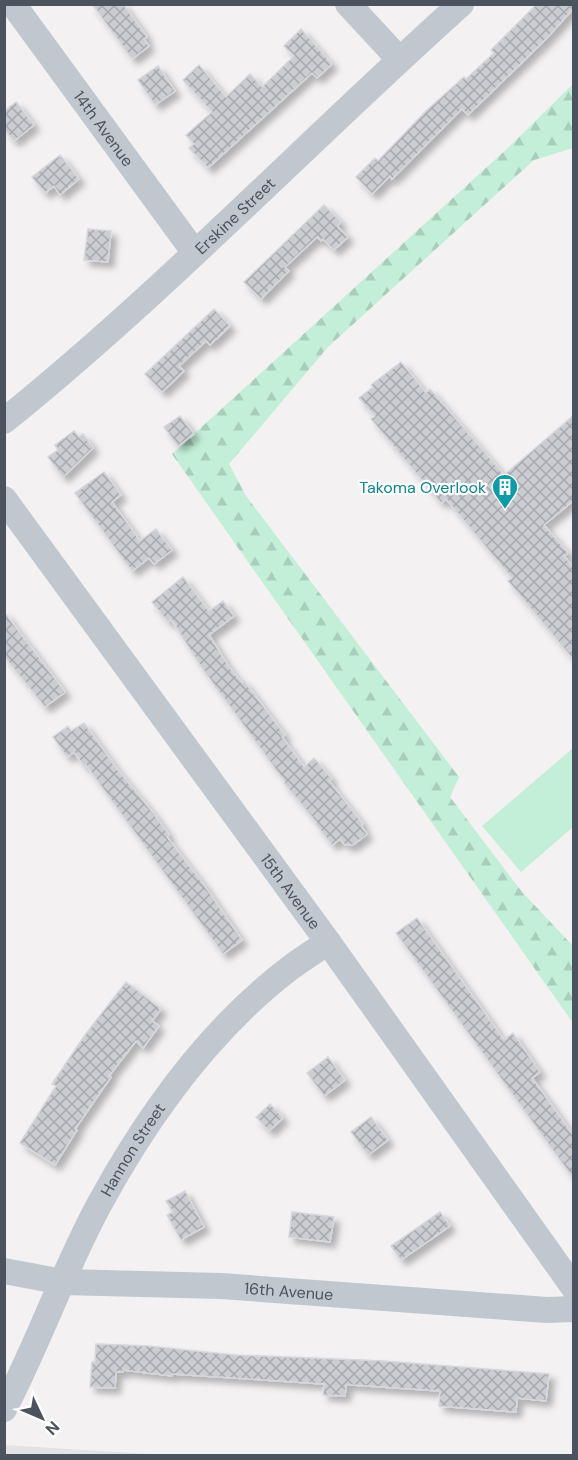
<svg xmlns="http://www.w3.org/2000/svg" width="578" height="1460" viewBox="0 0 578 1460" font-family="'DM Sans',sans-serif">
	<defs>
		<pattern id="forest-firs" width="22" height="20" patternUnits="userSpaceOnUse" patternTransform="scale(1.5)"><rect width="22" height="20" fill="#c3eed7"/><path d="M5 1l3.5 6h-7zM16 11l3.5 6h-7z" fill="#a9cebb"/></pattern>
		<pattern id="building-cross-hatch" width="8" height="8" patternUnits="userSpaceOnUse" patternTransform="scale(1.5)"><rect width="8" height="8" fill="#cbcdd3"/><path d="M0 0l8 8M0 8l8-8" fill="none" stroke="#a7a9ae"/></pattern>
		<filter id="shadow"><feDropShadow dx="5.5" dy="5.5" stdDeviation="3" flood-color="#0004"/></filter>
	</defs>
	<rect width="100%" height="100%" fill="#f3f1f1"/>
	<path fill="#e4e2e3" d="M4,1445l163,10h1h-163z"/>
	<path fill="url(#forest-firs)" d="M573,84v64l-39,12 -206,187 -99,117 17,32 213,281 -9,20 72,95 51,54v77l-401,-569 339,-309z"/>
	<path fill="#c3eed7" d="M573,748v79l-52,45 -39,-46z"/>
	<path fill="url(#building-cross-hatch)" stroke="#d5d7dc" stroke-width="1.5" filter="url(#shadow)" d="M92,4h31l24,33 -3,2 5,7 -17,13z
		M537,4h36v5l-26,29 -79,77 -6,-6 -70,70 -2,-3 -18,18 -16,-17 19,-19 3,3 48,-50 38,-34 2,2 28,-26 -3,-3z
		M301,29l31,35 -15,14 -5,-5 -104,95 -19,-20 5,-4 -8,-9 26,-23 -29,-32 16,-15 27,32 24,-23 12,13 32,-31 -10,-10z
		M158,66l17,25 -20,14 -17,-25z
		M16,102l18,23 -20,16 -10,-12v-18z
		M60,155l19,24 -19,16 -6,-9 -9,7 -13,-16z
		M324,205l17,17 -4,4 11,11 -14,13 -11,-11 -2,2 -4,-4 -32,30 4,4 -28,28 -17,-17z
		M88,229l23,2 -3,31 -24,-2z
		M214,309l16,17 -20,19 -4,-4 -27,25 5,5 -22,21 -17,-18z
		M401,362l25,31 4,-4 74,86 69,-59v85l-29,24 24,28 -4,3 9,11v92l-65,-78 4,-3 -66,-79 -5,4 -70,-84 4,-3 -16,-18 14,-11 -2,-2z
		M180,416l14,18 -16,12 -14,-19z
		M74,431l5,6 4,-3 10,14 -30,29 -15,-20 10,-7 -3,-5z
		M104,472l17,23 -9,7 28,39 16,-12 16,21 -18,14 -5,-6 -17,13 -57,-78z
		M183,577l26,34 14,-10 11,15 -25,19 20,32 13,16 2,-2 41,54 -3,2 22,30 10,-9 18,21 -3,2 34,43 -2,2 6,8 -14,11h-8l-5,-6 -8,6 -16,-21 1,-1 -33,-40 1,-1 -83,-114 -31,-49 -3,3 -16,-20z
		M4,612l61,80 -20,15 -41,-51z
		M84,723l33,46 37,45 15,21 -2,2 37,48 38,55 -19,14 -137,-189 -2,1 -10,-14 -7,5 -14,-20 15,-11 3,5z
		M417,918l87,122 9,-7 27,39 -8,6 41,57v43l-177,-245z
		M126,982l35,27 -9,12 7,5 -16,22 -7,-7 -27,35 2,1 -36,52 2,1 -22,35 -35,-22 36,-57 -4,-2 33,-49z
		M328,1057l17,23 -21,16 -17,-23z
		M270,1104l13,14 -14,13 -13,-14z
		M371,1117l17,23 -20,15 -17,-23z
		M185,1191l19,36 -23,13 -14,-25 6,-3 -7,-11z
		M292,1212l42,5 -4,25 -41,-5z
		M440,1212l10,14 -49,34 -10,-14z
		M96,1344l52,2 87,9 149,6 165,13 -3,27 -29,-3 -1,14 -77,-6 1,-15 -88,-6h-6l-1,11 -22,-1 1,-11 -152,-10v2l-49,-6v2h-7l-1,16 -25,-1 2,-25h3z"/>
	<g fill="none" stroke-linecap="round" stroke-linejoin="round">
		<g stroke="#c0c7cf" stroke-width="26">
			<path id="s1" d="M13,4l182,249"/>
			<path d="M348,4l51,55"/>
			<path id="s2" d="M4,421c161,-130 303,-279 457,-417"/>
			<path id="s3" d="M4,499l324,443 246,346"/>
			<path id="s4" d="M4,1271l59,11 158,4 326,24 27,-1"/>
			<path id="s5" d="M4,1409c35,-67 60,-140 96,-206 48,-88 110,-174 190,-235 12,-9 25,-17 38,-26"/>
		</g>
	</g>
	<defs>
		<g id="building-pin" transform="scale(1.35)"><path d="M0 17L-7.5 6A9.5 9.5 0 1 1 7.5 6Z" fill="#0f9aa8" stroke="#fff"/><path d="M-4-6H4V6H1V3H-1V6H-4ZM-2.5-4.3h1.7v1.8h-1.7ZM.8-4.3h1.7v1.8H.8ZM-2.5-1h1.7V.8h-1.7ZM.8-1h1.7V.8H.8Z" fill="#fff"/></g>
	</defs>
	<g fill-rule="evenodd">
		<use href="#building-pin" x="505" y="487"/>
	</g>
	<g text-anchor="middle" stroke-width="4.5" stroke-linejoin="round" paint-order="stroke">
		<g font-size="16" fill="#4a535e" stroke="#fff">
			<text dy="6" stroke="none"><textPath href="#s1" startOffset="154">14th Avenue</textPath></text>
			<text dy="6" stroke="none"><textPath href="#s2" startOffset="309">Erskine Street</textPath></text>
			<text dy="6" stroke="none"><textPath href="#s3" startOffset="486">15th Avenue</textPath></text>
			<text dy="6" stroke="none"><textPath href="#s5" startOffset="290">Hannon Street</textPath></text>
			<text dy="6" stroke="none"><textPath href="#s4" startOffset="286">16th Avenue</textPath></text>
		</g>
		<g font-size="16" fill="#0d838f" stroke="#fff" text-anchor="end">
			<text x="486" y="493">Takoma Overlook</text>
		</g>
	</g>
	<rect width="578" height="1460" fill="none" stroke="#4a535e" stroke-width="12"/>
	<g transform="translate(42 1418) rotate(134)" stroke="#ffffff" stroke-width="4.5" paint-order="stroke">
	<path d="M0-4.5L10 22L0 15L-10 22Z" fill="#4a535e"/>
	<text y="-9" font-size="16" font-weight="bold" text-anchor="middle" fill="#4a535e">N</text>
	</g>
</svg>
